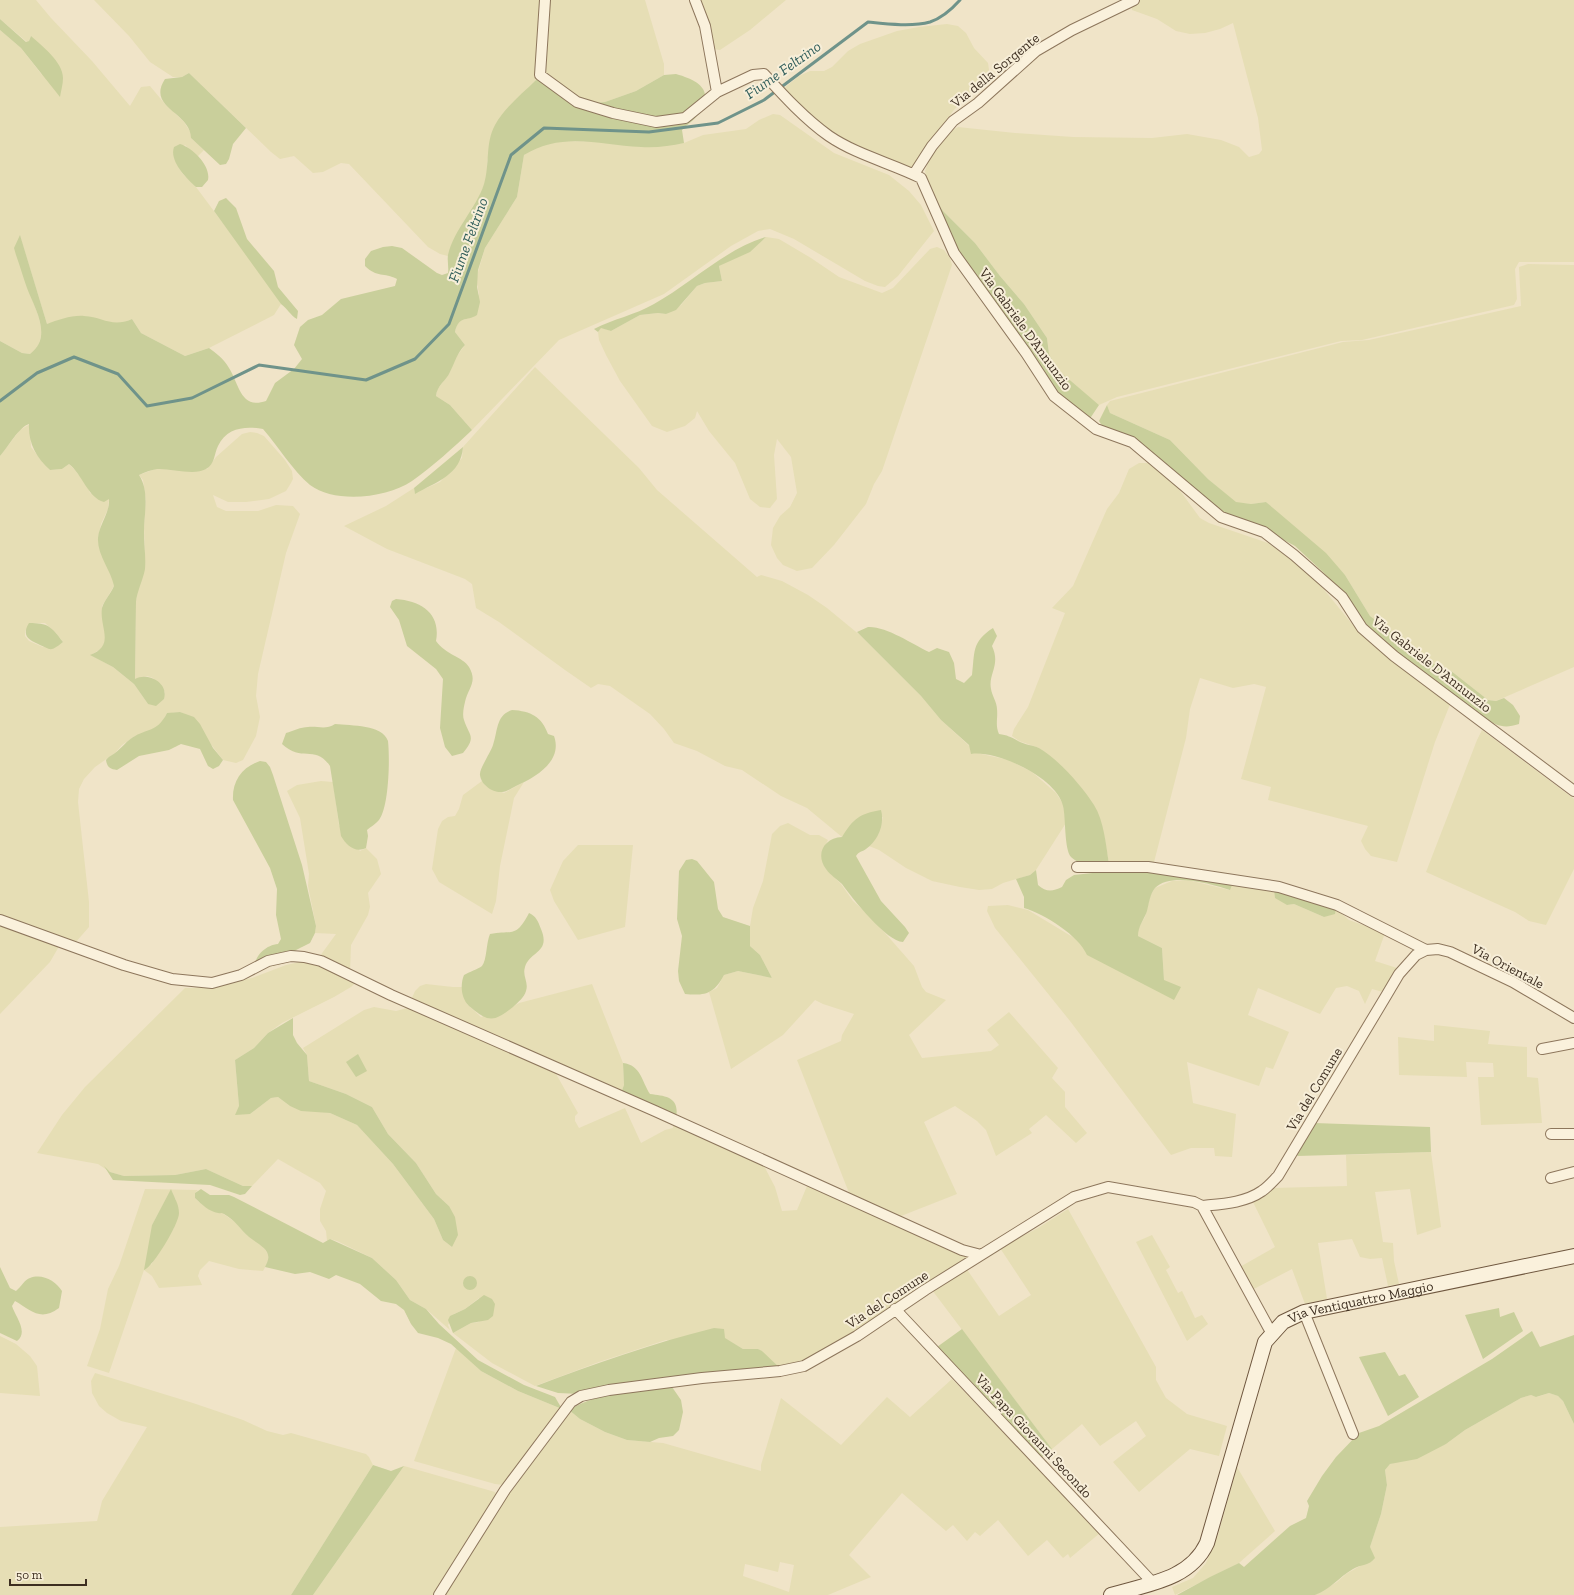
<svg xmlns="http://www.w3.org/2000/svg" width="1574" height="1595" viewBox="0 0 1574 1595" font-family="'Zilla Slab',serif">
	<rect width="100%" height="100%" fill="#f0e4c8"/>
	<path fill="#e6deb5" fill-rule="evenodd" d="M0,0h36l15,18 41,43 38,45 11,-19 9,-1 15,18 19,18 7,11v5l13,12 -7,7 -12,-12 -11,13 8,15 14,14 76,102 9,15 -7,11 -65,33 -24,8 -44,-23 -9,-14 -9,4h-11l-29,-7 -36,8 -27,-88 4,40 15,42 3,13 -2,9 -3,9 -7,5 -8,-1 -22,-12v-311l21,18 21,27 -11,-39 -2,5 -2,1 -27,-23z
		M94,0h450l-5,62 -3,18 -36,37 -13,44v13l-3,11 -6,16 -23,39 -7,16 -8,-2 -12,-7 -79,-83 -8,-1 -18,9 -10,1 -19,-17 -14,3 -9,-7 -82,-79 -7,4h-9l-23,-15 -21,-26z
		M549,0h96l19,64v11l-28,16 -31,11 -19,2 -42,-31z
		M697,0h89l-36,30 -30,20 -7,-1z
		M1137,0h437v262h-55l-4,7 2,30 -3,6 -152,35 -21,1 -224,56 -18,8 -31,-25 -15,-17 -4,-9 -2,-16 -23,-34 -24,-28 -25,-33 -32,-32 -14,-21 -4,-19 6,-17 15,-20 12,-7 57,6 58,4 79,1 35,-4 34,6 18,7 10,10 10,-3 3,-4 -4,-32 -25,-95 -13,6 -15,4 -15,1 -14,-3 -19,-12 -25,-9 -1,-7z
		M947,24l11,2 8,7 8,15 14,15 1,7 -3,6 -33,35 -40,58 -67,-26 -31,-22 -32,-32 16,-13 11,-5h14l8,-4 16,-16 12,-7 37,-13 22,-4z
		M773,114l7,1 54,38 55,22 20,16 12,14 13,26 -36,45 -13,11 -7,-1 -13,-5 -71,-42 -24,-10 -12,2 -27,15 -67,48 -105,46 -87,90 -22,-25 -14,-9 1,-6 13,-18 4,-12 11,-15 -10,-13 2,-8 4,-4 5,-1 13,-25 -3,-15 9,-31 32,-51 7,-42 12,-8 23,-6 46,1 38,5 41,-4 19,-8 43,-6 13,-9z
		M766,237l13,2 32,19 28,19 43,16 11,-5 37,-39 7,-2 7,3 6,8 2,7 -70,206 -8,13 -8,20 -32,41 -22,23 -15,3 -14,-6 -6,-7 -6,-13 2,-17 7,-12 10,-9 7,-14 -6,-36 -14,-18 -3,16 3,44 -7,9 -10,-1 -10,-8 -15,-36 -26,-32 -12,-20 -2,7 -10,8 -18,6 -15,-6 -32,-45 -14,-26 -7,-15 -1,-8 3,-5 10,4 29,-16 18,-2 8,1 15,-9 16,-19 8,-3 17,-2 -3,-15 37,-20z
		M1528,264l46,1v402l-78,34 -8,-1 -61,-39 -10,-10 -47,-35 -25,-41 -79,-73 -15,2 -15,-1 -28,-24 -38,-39 -60,-27 -3,-8 3,-4 233,-59 26,-2 152,-34 -2,-39z
		M535,367l104,101 18,22 100,87 4,-2 21,6 26,14 19,13 34,28 60,60 20,24 36,33 32,7 23,12 24,21 7,11 3,19 -30,47 -6,5 -27,8 -11,6 -13,1 -19,-3 -28,-6 -26,-13 -27,-18 -10,-4 9,-11 5,-18 -38,16 -3,4 -35,-29 -26,-12 -39,-26 -17,-4 -28,-15 -23,-8 -10,-14 -14,-15 -40,-28 -12,-2 -7,4 -26,-18 -66,-48 -23,-14 -4,-24 -7,-5 -78,-30 -43,-23 42,-20 28,-18 1,5 25,-11 22,-24 1,-11z
		M30,424l1,23 13,17 6,6 12,-1 7,-5 5,5 13,16 3,8 19,6 -1,10 -7,15 -3,14 6,22 8,15 2,11 -12,20 4,32 -4,10 -11,7 22,12 21,17 14,20 16,-5 1,-7 -12,-14 -6,-2 -12,4 1,-78 1,-10 7,-21 1,-21 -1,-22 2,-29 -3,-19 -4,-5 16,-6h52l9,-12 26,-23 8,-2 7,1 7,3 21,24 7,11 1,8 -2,4 -5,8 -17,8 -23,3h-18l-15,-7 4,12 9,4h32l18,-6 17,1 7,8 -14,39 -28,121 -2,22 4,21 -4,19 -13,24 -7,3 -13,-3 -33,-43 -10,-5 -9,1h-4l-4,8 -8,8 -20,7 -13,9 -7,8 -20,14 -11,12 -5,10 -1,13 11,100v25l-14,16 -75,-25v-462l20,-26zM33,623h12l11,10 7,9 -20,5 -14,-6 -4,-5v-5z
		M1139,463h9l21,16 9,9 22,30 9,5 59,20 35,25 14,13 35,43 25,23 74,55 -16,40 -38,120 -26,-6 -6,-7 -4,-8 7,-15 -100,-26 3,-13 -30,-8 25,-92 -12,-3 -21,4 -33,-10 -10,31 -4,29 -33,128 -44,-2 -4,-24 -11,-34 -17,-23 -18,-19 -20,-16 -20,-7 -7,-5 2,-7 14,-22 37,-94 -13,-5 21,-22 34,-77 12,-16 10,-24z
		M1482,730l92,69v70l-28,56 -17,-4 -14,-9 -89,-40 51,-132z
		M321,781l12,1 6,43 21,26 6,-3 11,11 4,15 -13,19 2,14 -2,8 -17,30 -1,27 -30,-16 16,-22 -21,-1 1,-7 -8,-40 1,-12 -9,-56 -13,-27 10,-6z
		M482,781l4,5 18,7 20,-11 -10,16 -14,68 -4,35 -4,13 -53,-32 -7,-13 6,-40 4,-8 6,-4 7,-1 4,-7 4,-14z
		M788,823l22,12h9l9,5 -6,12 5,18 14,14 12,17 18,16 43,49 8,21 4,5 20,8 -37,35 13,23 69,-7 8,-6 -12,-15 22,-18 49,56 -6,10 13,14v15l22,26 -11,10 -30,-28 -17,14 3,4 -36,23 -10,-26 -9,-9 -22,-15 -31,16 33,72 -61,24 -45,-20 -54,-138 44,-19 1,-6 12,-21 -31,-10 -8,-4 -32,35 -52,34 -22,-77 8,-4 7,-13 14,-4 34,7 -12,-23 -10,-9v-20l3,-18 10,-27 9,-47 8,-8z
		M578,845h55l-8,82 -47,13 -24,-39 -4,-11 13,-29z
		M1188,880l41,10 3,-5 42,4 13,16 7,-1 30,13 12,-8 13,11 36,13 -10,28 25,8 -17,23 -11,-3 -7,15 -6,-13 -12,-5 -11,2 -16,26 -62,-26 -10,27 41,17 -16,37 -7,-2 -7,19 -72,-24 6,41 43,11 -4,43 -17,-1 -1,-8h-23l-20,7 -101,-134 -75,-93 -8,-17 1,-5 20,-1 20,5 48,29 8,8 4,8 76,25 -2,-32 -24,-12v-7l7,-12 5,-21 5,-8 17,-7z
		M0,922l61,21 -11,19 -50,52z
		M304,961l17,3 37,16 -7,7 -17,10 -52,26 -14,10 -14,15 -19,12 4,46 11,8 21,-16 7,-1 12,9 40,7 27,12 36,39 41,55 9,21 9,7 -3,-41 -13,-12 -20,-31 -28,-29 -16,-27 -26,-13 -37,-13 -2,-26 -4,-7 61,-38 10,-3 22,4 15,-4 144,65 23,41 -3,3v5l4,7 46,-20 16,35 24,-13 8,-2v-2l2,-2 88,40 12,23 7,24 15,-1 10,-24 2,-1 164,73 -127,82 -39,22 -26,7 -23,-20h-15l-19,-11 -58,2 -67,22 -64,24 -43,-23 -39,-30 18,-10 8,-1v-24l-14,11 -11,5 -6,11 2,5 -24,-21 -16,-9 -14,-20 -24,-22 -35,-17 -7,-2 -3,2 -1,-10 -6,-10v-12l6,-18 -6,-8 -42,-24 -26,27h-9l-37,-17 -31,6 -51,1 -14,-4 -12,-8 -61,-11 25,-38 23,-28 100,-99h8l59,-10 34,-13z
		M426,984l27,3h9l5,17 14,13 31,-10 7,-4 73,-19 31,79 1,22 -3,8 -210,-93 4,-9 5,-5z
		M1434,1025l56,6 -2,13 39,3v30l11,1 4,45 -61,2 -3,-48h16l-1,-14 -27,-1 1,15 -68,-2 -1,-38 36,4z
		M1431,1152l10,75 -24,8 -7,-46 -35,3 8,50 10,1 1,18 5,23 -11,2 -6,-28 -12,1 -10,-2 -8,-18 -34,4 9,56 -22,5 -13,-35 -42,22 -12,-23 37,-21 -22,-45 20,-14 74,-2 -1,-31z
		M145,1189l53,1 -3,3v5l4,4 19,11h4l13,9 13,14 15,10 5,8v8l-5,9 -24,-2 -30,-8 -9,9 -2,6 4,9 -43,3 -7,-12 -8,-6 -35,103 -22,-7 13,-37 8,-40 11,-23zM171,1190l5,10 -2,28 -23,37 1,-40z
		M1068,1209l88,158v13l10,18 21,16 40,12 -8,30 -29,-7 -51,43 -26,-30 33,-26 -10,-15 -36,25 -18,-22 -30,25 -120,-159 34,-22 33,48 32,-21 -31,-47 38,-20z
		M1152,1235l18,32 -4,3 12,23 4,-2 13,27 7,-3 6,9 -21,17 -51,-99z
		M0,1336l16,8 14,12 7,10 3,30 -40,-3z
		M456,1348l25,23 37,20 44,18 -58,76 -9,-1 -81,-23z
		M95,1373l98,30 50,17 24,11 16,4 8,-2 75,21 3,3 4,8 -82,130h-291v-68l97,-6 5,-20 45,-74 -26,-6 -14,-8 -8,-7 -7,-13 -1,-12z
		M952,1379l148,154 -30,25 -2,-4 -5,4 -16,-18 -19,16 -30,-36 -18,16 -5,-4 -8,9 -14,-16 -7,6 -44,-38 -53,62 22,22 -43,18h-386l70,-111 57,-74 11,9 25,13 22,8 36,3 98,28v-6l20,-67 60,47 46,-48 23,20zM780,1562l14,3 -5,27 -46,-16 2,-12 33,8z
		M1549,1393l9,3 5,5 11,23v171h-259l22,-13 9,-8 14,-8 10,-19 11,-33 6,-29 -2,-15 5,-6 56,-20 19,-14 56,-32 10,-3 6,2z
		M404,1466l91,26 2,6 -60,97h-124z
		M1237,1467l38,64 -36,32 -64,32 -3,-8 21,-9 13,-15 12,-28z"/>
	<path fill="#c9cf9b" d="M0,19l26,23 3,-1 2,-5c11,10 32,26 32,42 0,6 -2,13 -3,19l-39,-49 -21,-18z
		M189,73l57,55 -13,16 -4,15 -3,5 -6,1 -29,-27c0,-26 -45,-30 -26,-59l17,-2z
		M676,74c25,7 40,18 20,43 -4,5 -10,8 -14,13l2,13c-14,3 -28,5 -43,4 -41,-2 -79,-16 -117,8l-7,42 -32,51 -7,22 -1,17 3,15 -3,13c-11,7 -18,0 -22,17l10,13c-8,8 -10,17 -15,27 -4,9 -13,13 -14,24l14,9 22,25c-19,18 -39,36 -60,51 -25,17 -77,23 -102,4 -17,-14 -32,-39 -47,-56 -17,-3 -36,-2 -45,17 -4,8 -3,18 -12,23 -12,7 -36,-1 -49,0 -6,1 -12,3 -18,6 11,17 5,38 5,57 0,13 2,25 1,37 -2,11 -8,22 -9,33l-1,77c13,-7 34,4 29,20l-8,7 -8,-2 -14,-20 -21,-17 -23,-12c26,-10 9,-28 12,-47 2,-7 9,-15 12,-22 -3,-16 -17,-31 -16,-48 1,-13 12,-25 11,-39l-5,3c-16,-4 -22,-28 -35,-38l-7,5 -12,1c-14,-12 -22,-28 -21,-46 -10,3 -21,23 -29,32v-115l22,12 8,1c23,-17 5,-45 -3,-66 -4,-11 -7,-22 -11,-33l-2,-7 6,-13 27,89c11,-4 25,-9 37,-8 19,1 28,12 48,3l9,14 44,23 24,-8c7,5 15,11 20,20 10,15 11,42 37,33l9,-18 19,-14 8,-10 -8,-14 6,-18 8,-7 14,-5 19,-16 54,-13 2,-7c-13,-7 -20,-1 -32,-13v-7l6,-8 12,-4 9,-1 10,2 35,25 5,2 6,-2c1,-6 -1,-12 0,-18 6,-26 28,-46 36,-71 6,-19 1,-41 11,-59 10,-18 27,-31 41,-45l4,-2 46,26 19,-2 31,-11 28,-16z
		M180,144c13,4 31,22 28,36l-6,7h-6c-10,-9 -27,-26 -22,-40z
		M929,190l14,21 32,32 25,33 24,28 23,34 2,16 9,16 41,35 -10,15 -23,-15 -107,-148z
		M226,198l10,10 11,31 27,32 4,16 20,24 -1,8c-7,-4 -9,-10 -16,-15l-67,-93 5,-10z
		M766,237l-16,15 -31,14 3,15 -17,2 -8,3 -21,24 -10,4 -8,-1 -18,2 -29,16 -10,-3 -3,4 -4,-3c19,-10 41,-14 60,-25 36,-20 73,-56 112,-67z
		M1107,405l3,8 60,27 38,39 28,23 15,2 15,-2 60,51 19,22 25,41 47,35 10,10 24,10 37,29 8,1 8,-3 9,7 7,11 -1,8c-15,5 -22,2 -34,-6l-118,-89 -20,-28 -24,-29 -28,-26 -35,-19 -29,-10 -21,-12 -29,-27 -78,-51 -4,-6z
		M463,447c-2,28 -27,35 -48,47l-1,-6z
		M396,599c26,2 45,15 40,42 10,14 27,16 33,26 9,15 -1,21 -4,35 -1,4 -3,13 -1,18 5,16 13,16 -1,33l-11,3 -7,-9 -5,-19 3,-49 -7,-10 -29,-23 -8,-26 -9,-13 2,-6z
		M29,623c19,0 22,3 34,19 -4,3 -9,8 -14,7 -3,-1 -6,-3 -9,-4 -11,-5 -19,-9 -11,-22z
		M868,627c18,-1 44,17 61,25l8,-4 12,4 5,11 2,16 8,4 8,-8c3,-22 -1,-33 21,-47l4,8 -5,10c9,19 -4,28 -1,43 1,7 6,13 6,20 1,10 -2,16 2,25 8,1 12,3 19,7 7,4 15,4 21,7 19,11 43,38 55,57 10,16 12,40 15,59 -13,0 -28,3 -38,-7 -7,-8 -5,-39 -8,-51 -6,-28 -66,-56 -92,-52l-2,-9 -28,-25 -20,-24 -64,-64z
		M512,710c19,1 30,7 36,24l6,2c9,25 -18,41 -38,50 -4,2 -10,6 -14,6 -9,1 -21,-7 -22,-17 -1,-6 11,-23 13,-30 5,-15 3,-30 19,-35z
		M180,712l14,5 6,7 13,24 10,12 -4,6 -6,3 -5,-3 -8,-17 -19,-5 -12,6 -30,6 -22,14c-7,-1 -10,-3 -11,-10 3,-4 5,-4 9,-7 7,-5 12,-13 20,-17 15,-8 23,-5 32,-23z
		M335,724c17,2 47,0 53,17 2,18 1,66 -9,79 -3,4 -9,7 -12,10l1,6 -2,12c-11,5 -19,-2 -25,-12l-11,-70c-15,-22 -28,-3 -48,-22l4,-11c7,-2 15,-6 22,-6 10,-1 18,3 27,-3z
		M260,761l6,1 4,5 3,8 29,90 14,61 -1,7 -5,10 -14,7 -16,14 -20,5 -5,-4c1,-11 12,-20 23,-21l3,-5 -5,-24 1,-26 -7,-21 -37,-68c-1,-19 9,-33 27,-39z
		M881,810c4,14 -3,31 -15,39 -4,3 -7,2 -10,7l25,45 24,26 4,6 -6,9c-16,0 -51,-44 -61,-58 -5,-5 -12,-9 -16,-15 -11,-15 -2,-31 16,-32 12,-19 17,-23 39,-27z
		M692,859l5,2 17,21 4,27 5,8 27,9v20l10,9 12,23 -34,-7 -14,4c-10,19 -19,21 -39,19l-6,-13 -1,-10 4,-35 -5,-17 2,-48 7,-11z
		M1036,870l2,15c8,7 14,7 24,2l4,-7 8,-5 37,-4 33,1 88,13 -2,5c-19,-6 -59,-18 -75,-2 -5,6 -6,15 -8,23 -3,9 -9,15 -9,25l24,12 2,32 17,7 -7,13 -87,-45c-8,-19 -42,-41 -63,-47v-11l-8,-18 14,-4z
		M1274,889l62,20 -1,5 -11,3 -30,-13 -7,1 -12,-7z
		M529,913c7,3 9,8 12,16 10,24 -11,22 -16,38 -3,9 4,15 1,24 -2,7 -8,11 -13,16 -20,16 -25,15 -44,-1 -8,-8 -9,-21 -5,-31 5,-3 14,-6 18,-9 5,-6 4,-23 8,-32 23,-4 26,4 39,-21z
		M293,1018v17l4,8 10,12 2,26 37,13 26,13 16,27 28,29 20,31 13,12 6,11 3,18 -6,12 -9,-7 -9,-21 -41,-55 -36,-39 -27,-12 -29,-2 -11,-5 -12,-9 -7,1 -21,16 -15,1 4,-9 -4,-46 19,-12 14,-15z
		M358,1054l9,17 -11,6 -10,-15z
		M623,1063c18,2 19,19 27,31 16,2 30,3 26,24l-55,-25 3,-8z
		M1314,1123l116,4 1,25 -134,4z
		M104,1166l6,6 14,4 51,-1 31,-6 37,17h9l-7,8 -5,1 -30,-10 -97,-5z
		M171,1189c3,8 8,15 8,24 0,11 -26,54 -35,57l8,-45z
		M201,1189l9,6h19l5,2 89,46 7,-4 42,19 24,22 14,20 16,9 13,15 39,36 46,25 31,12 7,12 -44,-18 -37,-20 -30,-27 -13,-6 -20,-5 -7,-9 -7,-14 -8,-6 -15,-3 -21,-17 -24,-9 -7,4 -19,-7 -15,2 -30,-7c10,-17 -5,-21 -16,-30 -9,-8 -14,-17 -25,-23 -5,-2 -1,0 -6,-1 -8,-1 -17,-9 -23,-15v-5z
		M0,1267l10,21 6,3c5,-4 9,-12 14,-13 12,-5 26,3 32,13l-3,17c-19,14 -28,2 -44,-7l-3,5c3,10 17,26 5,35l-17,-8z
		M463 1283a7 7 0 1 1 14 0a7 7 0 1 1-14 0Z
		M484,1295l8,4 3,5 -2,12 -5,4 -17,3 -18,10 -5,-13 2,-4 15,-7z
		M1499,1308l1,9 14,-5 9,19 -40,28 -18,-44z
		M714,1328l10,1 1,9 18,11h15l4,2 19,18 -201,25 -22,-1 -22,-7c58,-22 117,-43 178,-58z
		M962,1329l90,120 -11,9 -104,-111z
		M1532,1331l8,16 34,-12v89l-11,-23 -5,-5 -9,-3 -13,4 -5,-2 -10,3 -56,32 -19,14 -29,15 -27,5 -5,6 2,15 -6,29 -11,33 5,11c-6,8 -14,6 -22,11 -14,8 -22,20 -38,26h-138l33,-18 29,-14 5,4 46,-41 16,-8 3,-12 -2,-5 15,-25 14,-19 23,-24 20,-7 86,-51 27,-16z
		M1385,1352l14,24 6,-2 14,23 -31,19 -29,-59z
		M672,1387l9,13 2,12 -4,18 -6,6 -14,2 -9,4 -23,-2 -22,-8 -25,-13 -11,-9c31,-19 68,-19 103,-23z
		M373,1465l18,6 13,-5 -91,129h-22z"/>
	<g fill="none" stroke-linecap="round" stroke-linejoin="round">
		<path stroke="#6f938a" stroke-width="3" d="M0,401l37,-28 37,-16 44,17 29,32 45,-8 67,-33 107,15 49,-21 34,-35 62,-169 33,-27 105,4 69,-9 46,-23 104,-78c19,2 44,5 62,0 12,-4 22,-13 30,-22"/>
		<g stroke="#8d765c" stroke-width="12">
			<path id="street" d="M545,0l-5,75 37,27 36,11 43,9 29,-4 32,-26 36,-17 11,-1c20,22 41,45 65,62 28,19 62,27 92,42l33,75 72,100 28,43 42,33 36,13 89,75 43,15 30,23 48,42 20,31 32,28 180,135
				M695,0l10,26 12,66
				M914,174l18,-28 21,-25 25,-18 58,-52 36,-21 62,-30
				M1077,867h71l131,20 58,18 89,45
				M0,920l124,45 48,14 40,4 29,-8 27,-14 23,-5 13,1 17,4 70,34 264,116 307,139 19,5
				M1542,1049l32,-6
				M1551,1134h23
				M1551,1178l23,-6
				M1202,1206c19,-2 43,-3 60,-15 6,-4 11,-10 16,-15l108,-180 13,-22 17,-19 10,-5 12,-1 12,3 63,30 61,36
				M895,1309l258,274
				M1304,1312l49,122
				M439,1595l66,-105 66,-88 10,-6 28,-6 93,-12 78,-7 24,-5 53,-30 68,-46 149,-93 34,-10 86,15 8,4 70,128"/>
		</g>
		<g stroke="#6f573f" stroke-width="16">
			<g id="secondary">
				<path id="s1" d="M1111,1595c36,-11 79,-15 96,-52l58,-201 18,-20 21,-10 270,-56"/>
			</g>
		</g>
		<use href="#street" stroke="#faf1dc" stroke-width="10"/>
		<use href="#secondary" stroke="#faf1dc" stroke-width="14"/>
	</g>
	<g text-anchor="middle" stroke-width="4" stroke-linejoin="round" paint-order="stroke">
		<g font-size="14" fill="#3d2e20" stroke="#f7eed8">
			<text transform="translate(995 70) rotate(-39)" y="5">Via della Sorgente</text>
			<text transform="translate(1026 329) rotate(54)" y="5">Via Gabriele D'Annunzio</text>
			<text transform="translate(1432 664) rotate(38)" y="5">Via Gabriele D'Annunzio</text>
			<text transform="translate(1508 966) rotate(28)" y="5">Via Orientale</text>
			<text transform="translate(1314 1089) rotate(-59)" y="5">Via del Comune</text>
			<text transform="translate(887 1299) rotate(-33)" y="5">Via del Comune</text>
			<text dy="5" stroke="none"><textPath href="#s1" startOffset="430">Via Ventiquattro Maggio</textPath></text>
			<text transform="translate(1034 1436) rotate(47)" y="5">Via Papa Giovanni Secondo</text>
		</g>
		<g font-size="15" font-style="italic" fill="#2f5d5a" stroke="#f7eed8">
			<text transform="translate(783 70) rotate(-35)" y="5">Fiume Feltrino</text>
			<text transform="translate(468 240) rotate(-70)" y="5">Fiume Feltrino</text>
		</g>
	</g>
	<path d="M10 1579v6h76v-6" fill="none" stroke="#3d2e20" stroke-width="2"/>
	<text x="16" y="1579" font-size="12" fill="#3d2e20" stroke="#f7eed8" stroke-width="3" paint-order="stroke">50 m</text>
</svg>
